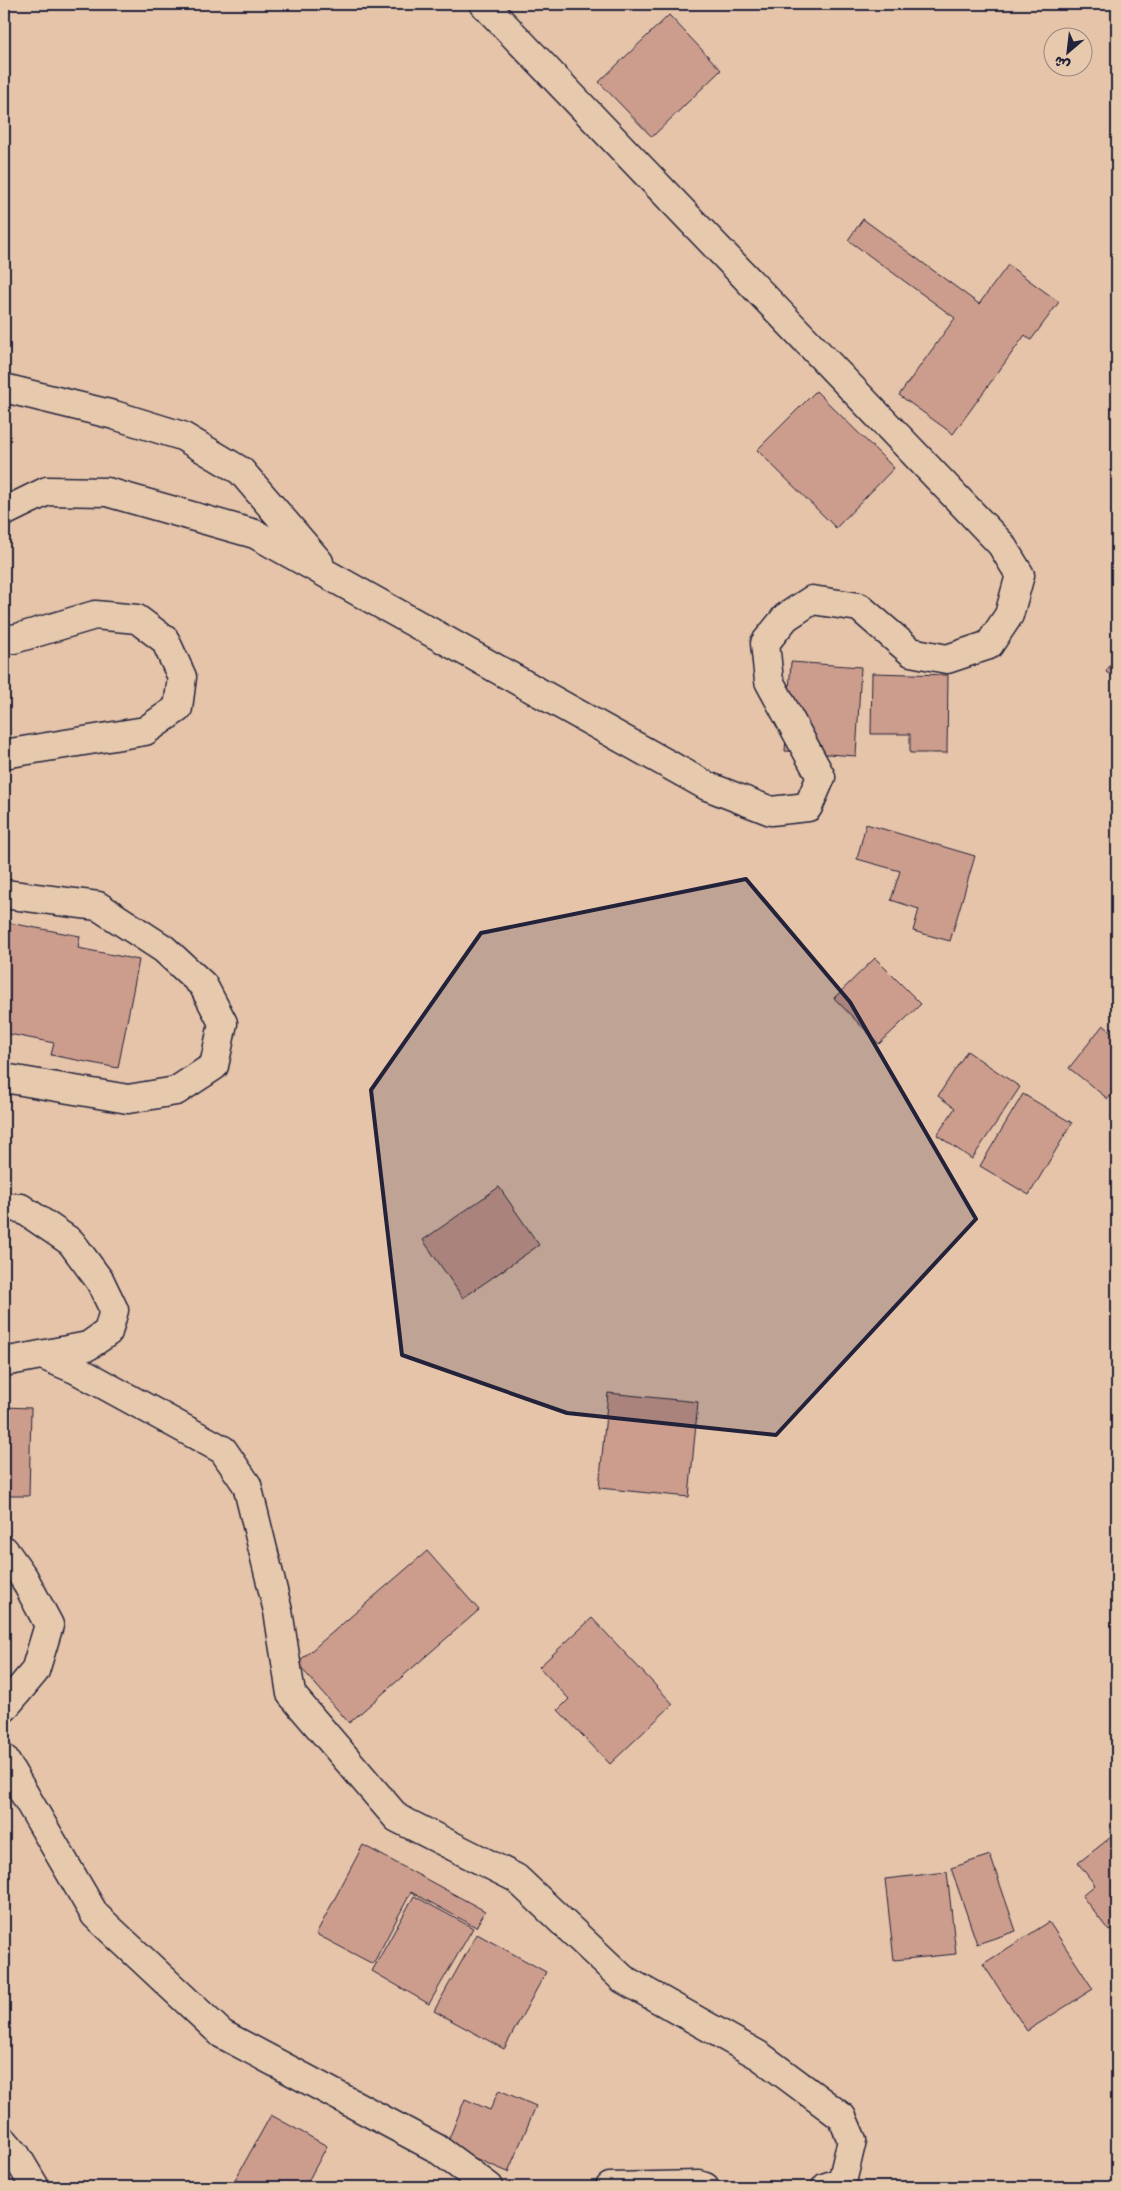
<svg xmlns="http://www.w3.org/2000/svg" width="1121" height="2191" viewBox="0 0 1121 2191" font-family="Delius,'Playpen Sans Arabic',sans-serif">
	<rect width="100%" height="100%" fill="#e6c4aa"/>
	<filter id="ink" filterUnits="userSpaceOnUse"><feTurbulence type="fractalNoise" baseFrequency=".02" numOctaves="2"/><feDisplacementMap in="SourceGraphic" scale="10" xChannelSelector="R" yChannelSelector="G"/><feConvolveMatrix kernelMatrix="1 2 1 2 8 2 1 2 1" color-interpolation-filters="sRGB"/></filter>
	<g filter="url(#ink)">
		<path fill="#cc9d8d" stroke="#22223b" d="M669,15l52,55 -69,67 -53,-55z
			M1117,55v26l-6,-2z
			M863,219l116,85 29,-39 51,37 -28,38 -6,-5 -72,99 -54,-39 56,-77 -107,-78z
			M816,391l78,77 -58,60 -79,-78z
			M1117,654v25l-11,-7z
			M791,662l70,5 -5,89 -71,-5z
			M872,673l76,2 -1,78h-37v-19h-39z
			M866,824l109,32 -25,85 -37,-10 6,-22 -28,-9 9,-29 -43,-12z
			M4,922l76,14 -2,12 61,12 -21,108 -67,-13 3,-12 -50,-10z
			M875,958l46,46 -42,40 -45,-46z
			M1103,1025l14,11v51l-9,12 -39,-31z
			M967,1051l53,36 -48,72 -35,-24 18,-27 -17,-12z
			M1023,1094l49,29 -43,72 -49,-29z
			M499,1187l40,58 -76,53 -40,-58z
			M608,1393l90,9 -9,95 -90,-9z
			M4,1407l27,1 -2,88h-25z
			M427,1551l52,59 -130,113 -52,-60z
			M592,1618l81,86 -63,60 -52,-54 11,-11 -30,-32z
			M1115,1834l2,3v88l-8,6 -27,-35 13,-11 -17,-22z
			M363,1845l122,66 -9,16 -65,-35 -38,72 -57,-30z
			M990,1855l26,76 -39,13 -26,-76z
			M947,1872l9,82 -62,6 -9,-81z
			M414,1896l59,32 -44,76 -57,-33z
			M1049,1922l44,67 -66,42 -44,-67z
			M477,1934l69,38 -42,77 -70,-38z
			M499,2090l37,16 -28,66 -62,-26 19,-47 25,11z
			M271,2115l56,31 -22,41h-74z"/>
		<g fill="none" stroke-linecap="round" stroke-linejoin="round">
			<g stroke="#22223b" stroke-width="31">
				<path id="minor" d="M4,388l110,27 68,21 59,35 78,91
					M4,512l43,-21 60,1 148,42 452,252 64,25 37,-4 13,-30 -52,-96 -4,-38 21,-26 26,-17 47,7 52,45 36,7 42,-14 20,-30 11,-40 -19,-31 -517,-540
					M4,638l10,1 81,-24 42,4 28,21 17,37 -4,31 -33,23 -141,23
					M4,894l94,12 66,43 39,36 20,38 -9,43 -38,25 -48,8 -124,-21
					M4,1207l17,1 50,34 29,39 14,29 -6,22 -20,14 -84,16
					M42,1355l33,14 148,81 24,35 31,126 13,83 106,124 119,60 107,101 137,77 82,61 10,23 -10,42 -16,5
					M4,1550l20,28 25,47 -14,46 -31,37
					M4,1759l91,156 127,119 214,114 53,39
					M4,2141l12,14 19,32
					M610,2187l89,-2 6,2"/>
			</g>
			<use href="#minor" stroke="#e7caae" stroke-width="28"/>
		</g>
	</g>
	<path fill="#22223b" fill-opacity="0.2" stroke="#22223b" stroke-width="4" stroke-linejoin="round" d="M746,879l104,123 126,217 -200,216 -209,-22 -165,-58 -31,-265 110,-157z"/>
	<rect width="1121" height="2191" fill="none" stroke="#e7caae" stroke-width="20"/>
	<rect x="10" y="10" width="1101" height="2171" fill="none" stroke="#22223b" stroke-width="2" filter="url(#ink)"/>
	<g transform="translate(1068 52) rotate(208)"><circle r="24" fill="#e7caae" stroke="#988780"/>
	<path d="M0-4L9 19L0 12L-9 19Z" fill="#22223b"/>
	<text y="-8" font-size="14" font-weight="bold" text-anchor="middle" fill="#22223b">ش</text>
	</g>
</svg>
